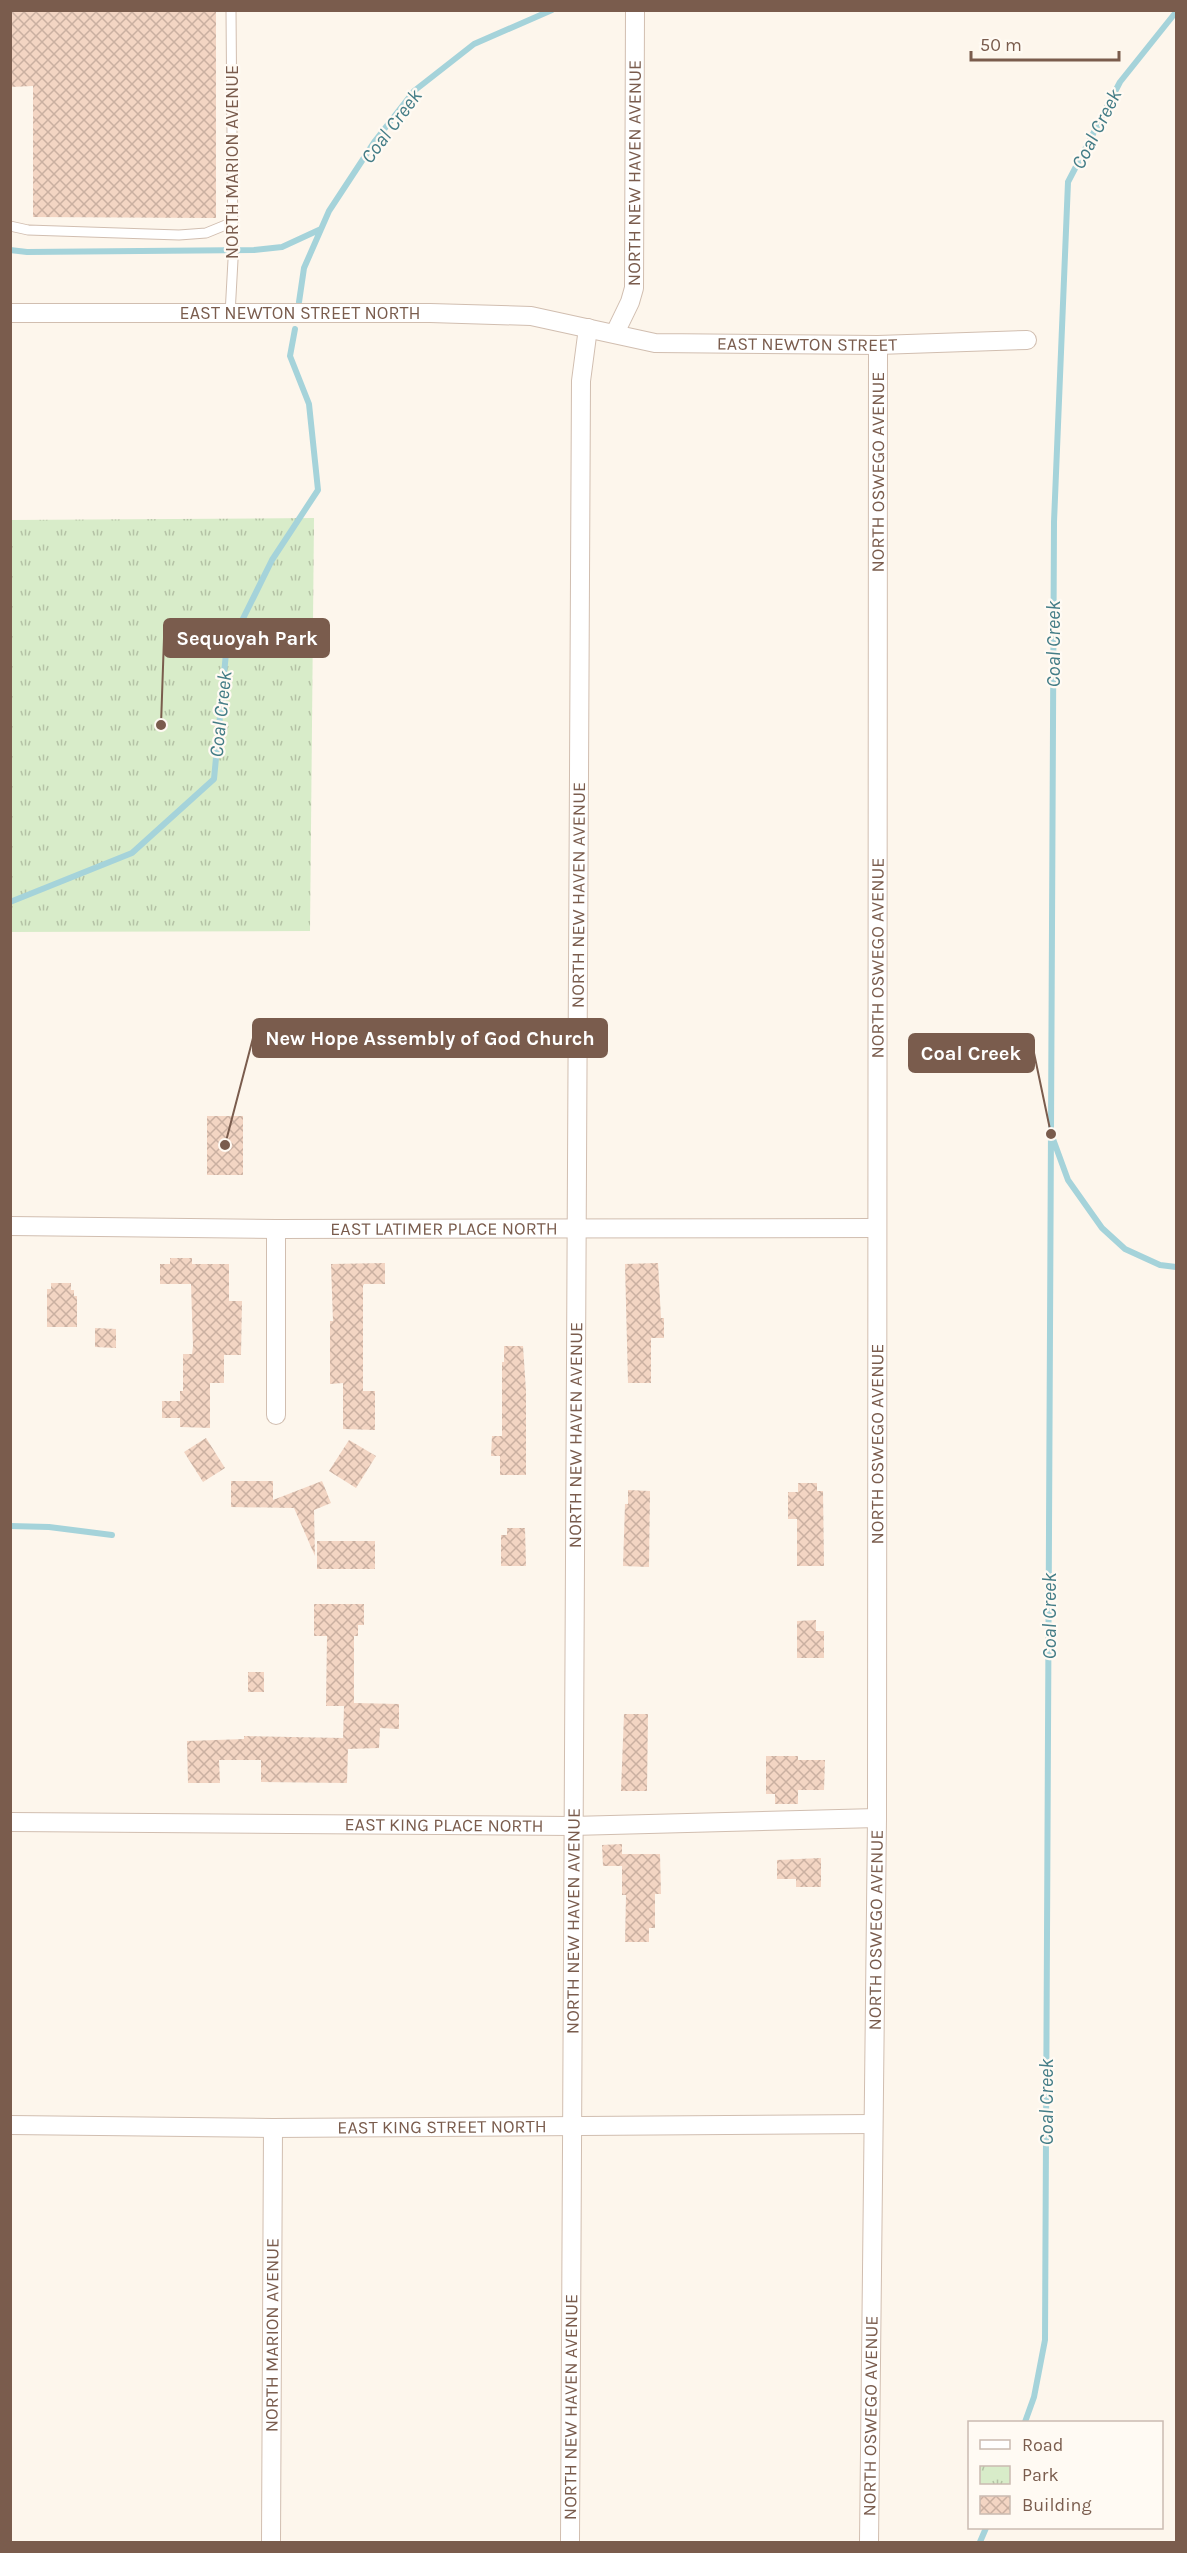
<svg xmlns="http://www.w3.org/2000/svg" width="1187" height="2553" viewBox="0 0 1187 2553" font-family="Karla,sans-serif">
	<defs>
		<pattern id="park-tufts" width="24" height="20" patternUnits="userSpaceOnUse" patternTransform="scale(1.5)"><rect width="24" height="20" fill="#d8ecc9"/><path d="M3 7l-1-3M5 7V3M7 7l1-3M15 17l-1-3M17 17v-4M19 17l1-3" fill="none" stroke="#b4c2a5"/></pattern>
		<pattern id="building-cross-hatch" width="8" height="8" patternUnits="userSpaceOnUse" patternTransform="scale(1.5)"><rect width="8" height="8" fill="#f3d5c3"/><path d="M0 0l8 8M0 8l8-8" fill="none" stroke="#cab0a1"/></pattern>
	</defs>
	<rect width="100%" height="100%" fill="#fdf6ec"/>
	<path fill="url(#park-tufts)" d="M314,518l-4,413 -299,1v-412z"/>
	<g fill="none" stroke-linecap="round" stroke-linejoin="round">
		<path stroke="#a5d3da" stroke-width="6" d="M10,250l17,2 227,-2 28,-3 39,-18
			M299,302l5,-34 25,-57 46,-70 39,-50 60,-47 78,-34
			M10,902l122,-49 82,-74 12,-126 46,-93 46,-70 -9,-86 -19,-48 5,-27
			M1053,1139l15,41 34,48 23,21 35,16 16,2
			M10,1526l39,1 63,8
			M1025,2422l9,-25 11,-57 9,-1818 14,-340 52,-100 56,-70
			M980,2542l6,-14"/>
	</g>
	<path fill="url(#building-cross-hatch)" d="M10,10h206v208l-183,-1v-131l-23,1z
		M207,1116h36v59h-36z
		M170,1258h22v6h37v37h13l-1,54h-17v28h-14v45l-30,-1v-9h-18v-17h18v-10h3v-37h9l1,-8 -2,-62h-31v-20h10z
		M385,1263v21h-21l-1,2v105h12v39l-32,-1v-46l-13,1v-63h3l-2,-57z
		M658,1263l3,55h3v20h-13v45h-23l-3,-119z
		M51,1283h20v7h3v6h3v31h-30v-38h4z
		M95,1328l21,1v19l-21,-1z
		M504,1346h19l3,45v84h-26v-19h-9l1,-20h10v-74h2z
		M206,1438l19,30 -22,14 -19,-30z
		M349,1440l27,16 -20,32 -27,-17z
		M231,1481h42v19l49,-19 9,22 -17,7 1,46 -21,-48 -63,-1z
		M798,1483h19v8h6l1,75h-27v-47h-9v-27h10z
		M628,1490l22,1 -1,76 -26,-1 2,-62h3z
		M507,1528h18l1,38h-25v-31h6z
		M317,1541h58v28h-58z
		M314,1604h50v21h-6v11h-4v67l45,1v25l-19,-1 -1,20 -31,1 -1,34 -86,-1v-22h-42l1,23h-32l-1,-42 57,-2v-3l99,2 1,-32h-18l1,-70h-13z
		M816,1620v11h8v27h-27v-37z
		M248,1672h16v20h-16z
		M624,1714h24l-1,77h-26z
		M766,1756h32v4h27l-1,30h-26v14h-23v-10h-9z
		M622,1844v22h-19l-1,-21z
		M622,1854h38l1,40h-6v34h-6v14h-24l1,-47h-4z
		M821,1858v29h-25v-8h-19v-19z"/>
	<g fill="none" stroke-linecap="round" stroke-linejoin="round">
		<g stroke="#d1beb0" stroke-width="11">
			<path id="service" d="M10,226l18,4 151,5 27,-2 27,-11
				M230,314l3,-54 -2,-250"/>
		</g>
		<g stroke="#d1beb0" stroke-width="20">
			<g id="minor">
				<path id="s1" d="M10,313h420l101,3 124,27 223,2 149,-5"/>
				<path id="s2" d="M615,333l15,-31 4,-14 1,-278"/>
				<path id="s3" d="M10,1226l266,3 601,-1"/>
				<path d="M276,1415v-186"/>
				<path id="s4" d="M10,1822l562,4 305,-8"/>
				<path id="s5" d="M10,2125l263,3 600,-4"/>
				<path id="s6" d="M271,2542l2,-414"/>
				<path id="s7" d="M570,2542l11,-2161 7,-53"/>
				<path id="s8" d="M869,2542l8,-724 1,-1473"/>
			</g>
		</g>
		<use href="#service" stroke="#fff" stroke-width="9"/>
		<use href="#minor" stroke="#fff" stroke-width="18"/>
	</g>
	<g text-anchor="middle" stroke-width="4.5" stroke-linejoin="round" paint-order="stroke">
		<g font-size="18" fill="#7a5c4d" stroke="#fffaf3">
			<text transform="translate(232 162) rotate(-90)" y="6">NORTH MARION AVENUE</text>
			<text dy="6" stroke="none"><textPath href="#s2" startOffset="164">NORTH NEW HAVEN AVENUE</textPath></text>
			<text dy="6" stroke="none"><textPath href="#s1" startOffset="290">EAST NEWTON STREET NORTH</textPath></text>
			<text dy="6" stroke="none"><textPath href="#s1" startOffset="800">EAST NEWTON STREET</textPath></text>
			<text dy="6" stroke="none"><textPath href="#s8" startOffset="2070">NORTH OSWEGO AVENUE</textPath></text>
			<text dy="6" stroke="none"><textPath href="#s7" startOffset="1647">NORTH NEW HAVEN AVENUE</textPath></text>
			<text dy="6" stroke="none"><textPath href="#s8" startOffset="1584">NORTH OSWEGO AVENUE</textPath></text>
			<text dy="6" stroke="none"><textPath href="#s3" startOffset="434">EAST LATIMER PLACE NORTH</textPath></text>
			<text dy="6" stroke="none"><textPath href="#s7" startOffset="1107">NORTH NEW HAVEN AVENUE</textPath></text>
			<text dy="6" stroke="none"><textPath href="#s8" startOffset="1098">NORTH OSWEGO AVENUE</textPath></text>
			<text dy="6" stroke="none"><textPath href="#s4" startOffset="434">EAST KING PLACE NORTH</textPath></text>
			<text dy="6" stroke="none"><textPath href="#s7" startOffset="621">NORTH NEW HAVEN AVENUE</textPath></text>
			<text dy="6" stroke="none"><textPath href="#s8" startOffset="612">NORTH OSWEGO AVENUE</textPath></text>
			<text dy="6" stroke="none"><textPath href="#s5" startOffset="432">EAST KING STREET NORTH</textPath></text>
			<text dy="6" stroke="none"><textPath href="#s6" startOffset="207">NORTH MARION AVENUE</textPath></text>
			<text dy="6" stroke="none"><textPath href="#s7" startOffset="135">NORTH NEW HAVEN AVENUE</textPath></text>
			<text dy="6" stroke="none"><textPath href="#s8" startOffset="126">NORTH OSWEGO AVENUE</textPath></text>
		</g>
		<g font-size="20" font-style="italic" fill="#437c86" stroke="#fffaf3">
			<text transform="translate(391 126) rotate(-53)" y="7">Coal Creek</text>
			<text transform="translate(1096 129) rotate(-63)" y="7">Coal Creek</text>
			<text transform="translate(1053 644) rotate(-90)" y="7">Coal Creek</text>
			<text transform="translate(220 714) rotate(-84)" y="7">Coal Creek</text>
			<text transform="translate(1049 1616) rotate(-90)" y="7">Coal Creek</text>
			<text transform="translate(1046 2102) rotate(-90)" y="7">Coal Creek</text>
		</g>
	</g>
	<path fill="none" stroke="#7a5c4d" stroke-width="2" d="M161 725L164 638M225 1145L253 1038M1051 1134L1034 1053"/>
	<g fill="#7a5c4d" stroke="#fffaf3" stroke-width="2">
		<circle cx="161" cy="725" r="6"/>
		<circle cx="225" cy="1145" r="6"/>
		<circle cx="1051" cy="1134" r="6"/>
	</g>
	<g fill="#7a5c4d" stroke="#7a5c4d" stroke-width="2">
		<rect x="164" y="619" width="165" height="38" rx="6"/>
		<rect x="253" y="1019" width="354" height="38" rx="6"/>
		<rect x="909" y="1034" width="125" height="38" rx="6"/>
	</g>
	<g font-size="20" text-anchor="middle" font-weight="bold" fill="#fff">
		<text x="247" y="645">Sequoyah Park</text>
		<text x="430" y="1045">New Hope Assembly of God Church</text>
		<text x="971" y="1060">Coal Creek</text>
	</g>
	<rect width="1187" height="2553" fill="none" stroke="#7a5c4d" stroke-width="24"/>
	<rect x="968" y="2421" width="195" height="108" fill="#fffaf3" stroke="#cabbb1" stroke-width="1.5"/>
	<rect x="980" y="2440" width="30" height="9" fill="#ffffff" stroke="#cabbb1" stroke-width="1.5"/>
	<text x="1022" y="2451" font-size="18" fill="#7a5c4d">Road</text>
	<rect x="980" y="2466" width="30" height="18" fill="url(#park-tufts)" stroke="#cabbb1" stroke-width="1.5"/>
	<text x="1022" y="2481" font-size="18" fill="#7a5c4d">Park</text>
	<rect x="980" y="2496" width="30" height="18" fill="url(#building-cross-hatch)" stroke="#cabbb1" stroke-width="1.5"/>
	<text x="1022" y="2511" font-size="18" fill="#7a5c4d">Building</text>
	<path d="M971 51v9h148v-9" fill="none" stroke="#7a5c4d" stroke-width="3"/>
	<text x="980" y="51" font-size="18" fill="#7a5c4d" stroke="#fffaf3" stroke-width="4.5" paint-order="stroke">50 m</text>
</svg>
